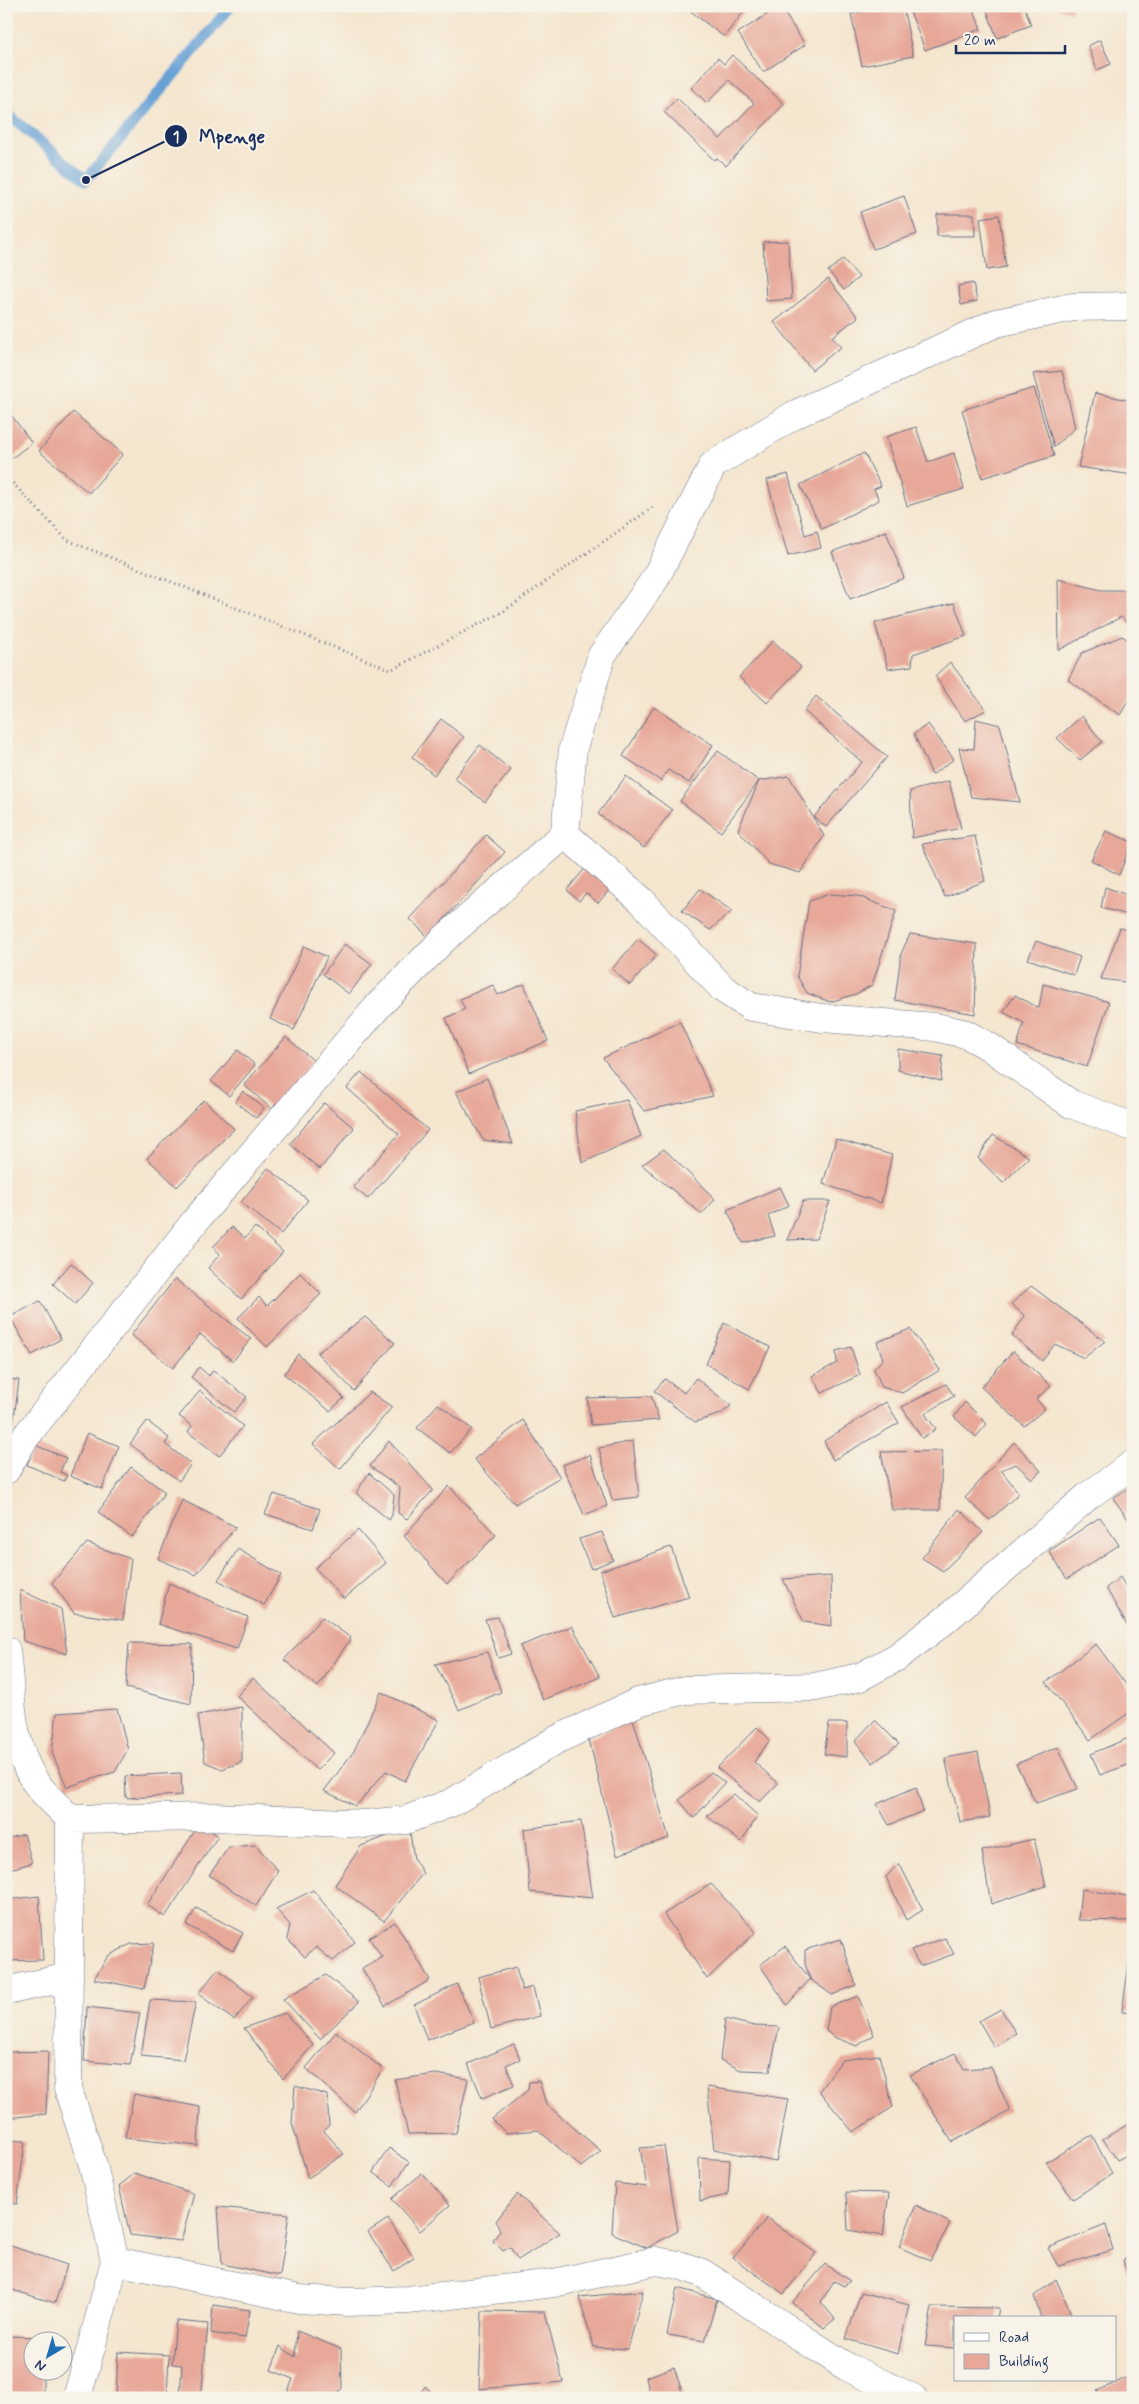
<svg xmlns="http://www.w3.org/2000/svg" width="1139" height="2404" viewBox="0 0 1139 2404" font-family="Mynerve,sans-serif">
	<rect width="100%" height="100%" fill="#f7f3e8"/>
	<filter id="ink" filterUnits="userSpaceOnUse"><feTurbulence type="fractalNoise" baseFrequency=".02" numOctaves="2"/><feDisplacementMap in="SourceGraphic" scale="10" xChannelSelector="R" yChannelSelector="G"/><feConvolveMatrix kernelMatrix="1 2 1 2 8 2 1 2 1" color-interpolation-filters="sRGB"/></filter>
	<filter id="wash" filterUnits="userSpaceOnUse"><feTurbulence type="fractalNoise" baseFrequency=".0096" numOctaves="4" result="noise"/><feDisplacementMap in="SourceGraphic" scale="20" xChannelSelector="R" yChannelSelector="G"/><feGaussianBlur stdDeviation="1.12" result="paint"/><feColorMatrix in="noise" values="0 0 0 0 0 0 0 0 0 0 0 0 0 0 0 0 0 1.4 0 .05"/><feComposite in="paint" operator="in"/></filter>
	<g filter="url(#wash)">
		<rect width="100%" height="100%" fill="#f4e6cf"/>
		<g fill="none" stroke-linecap="round" stroke-linejoin="round">
			<path stroke="#67a1d6" stroke-width="11" d="M6,113l80,67 145,-174"/>
		</g>
		<g id="blocks">
			<path fill="#e7a899" d="M684,6h64l-24,31z
				M780,6l25,39 -42,27 -25,-39z
				M891,6h12l10,50 -51,10 -11,-52z
				M908,6h64l9,23 -56,21z
				M999,6h25l7,19 -34,13 -10,-27z
				M1052,6h21l-2,6z
				M1100,40l11,24 -14,6 -9,-24z
				M732,55l52,49 -58,62 -9,-8 -3,2 -50,-48 13,-14 43,41 34,-36 -25,-23 -22,23 -16,-15 27,-30 6,6z
				M904,196l13,38 -44,15 -13,-37z
				M937,214h37l1,22h-38z
				M999,215l7,52 -19,3 -7,-52z
				M788,241l4,58 -26,2 -3,-59z
				M843,259l16,18 -15,13 -16,-19z
				M828,279l30,38 -26,20 9,10 -29,23 -38,-48z
				M973,283l4,18 -16,4 -3,-19z
				M1062,371l13,57 -21,19 -21,-73z
				M1034,388l20,68 -72,22 -20,-68z
				M1095,393l38,8v74l-55,-8z
				M9,412l23,31 -23,17 -3,-4v-42z
				M73,412l50,42 -34,39 -50,-42z
				M916,427l12,35 26,-9 10,36 -57,17 -21,-69z
				M864,453l17,33 -7,3 5,11 -57,29 -22,-44z
				M788,474l17,61 12,-4 4,17 -33,8 -21,-76z
				M886,531l18,47 -54,21 -18,-47z
				M1058,579l43,11h32v38l-12,-11 -62,33z
				M954,603l12,33 -53,18 -1,12 -24,3 -13,-46z
				M1122,636l11,7v50l-13,22 -52,-35 14,-27z
				M773,641l28,26 -34,36 -28,-26z
				M950,662l36,48 -21,11 -30,-45z
				M816,696l71,61 -61,70 -12,-10 48,-55 -58,-51z
				M654,707l59,38 -24,38 -21,-13 -7,11 -38,-25z
				M1082,716l20,26 -22,18 -23,-22z
				M441,719l23,18 -30,38 -22,-18z
				M976,719l24,6 20,77 -49,-5 -12,-49 15,1z
				M928,724l26,35 -22,16 -18,-41z
				M480,745l31,25 -26,32 -31,-24z
				M718,751l41,30 -38,51 -41,-31z
				M626,776l46,34 -28,38 -46,-34z
				M789,776l35,60 -24,37 -31,-9 -31,-34 21,-49z
				M949,781l12,47 -49,10 -2,-47z
				M1106,831l26,11 -13,33 -28,-15z
				M486,835l19,17 -77,85 -18,-18z
				M975,836l10,45 -40,16 -23,-53z
				M587,866l25,21 -14,16 -12,-10 -7,8 -12,-11z
				M1105,887l28,10v19l-32,-8z
				M700,889l32,22 -22,19 -28,-19z
				M829,894l29,2 38,15 -24,74 -16,9 -26,8 -23,-9 -10,-17 12,-75z
				M1120,928l13,3 -1,52 -31,-4z
				M910,934l67,10 -2,70 -80,-14 6,-46z
				M638,939l19,16 -27,30 -18,-16z
				M1036,941l44,16 -6,18 -46,-16z
				M345,944l27,20 -23,30 -26,-20z
				M304,946l23,11 -33,73 -24,-11z
				M524,984l24,57 -79,33 -23,-56 19,-9 -5,-10 33,-14 5,10z
				M1043,984l66,18 -22,65 -70,-22 7,-22 -21,-11 12,-17 24,13z
				M680,1022l33,74 -69,15 -41,-53z
				M286,1037l28,24 -42,48 -28,-24z
				M898,1049l45,7 -2,25 -43,-11z
				M238,1050l17,15 -26,31 -18,-15z
				M361,1072l67,58 -60,69 -15,-12 46,-53 -52,-46z
				M487,1078l26,66 -30,-4 -27,-48z
				M243,1091l21,17 -8,10 -21,-16z
				M204,1100l30,29 -57,58 -30,-29z
				M627,1100l14,36 -59,27 -7,-52z
				M324,1103l30,25 -34,41 -30,-25z
				M993,1135l36,22 -26,26 -25,-25z
				M836,1139l56,16 -11,48 -58,-19z
				M664,1149l51,50 -13,15 -60,-49z
				M268,1168l40,32 -27,34 -40,-32z
				M780,1187l9,18 -21,11 7,20 -32,7 -16,-33z
				M803,1201h27l-14,38 -29,1z
				M232,1227l13,11 10,-11 28,25 -42,47 -33,-31 12,-14 -7,-7z
				M71,1263l22,20 -18,21 -22,-20z
				M300,1273l21,21 -54,53 -29,-29 21,-21 8,9z
				M175,1279l76,60 -18,22 -33,-27 -27,34 -42,-33z
				M1031,1286l74,55 -21,17 -29,-14 -13,17 -30,-26 13,-19 -14,-12z
				M40,1301l21,38 -29,16 -22,-38z
				M365,1317l30,26 -41,48 -37,-38z
				M724,1323l46,24 -21,42 -43,-25z
				M910,1329l30,41 -38,23 -20,-6 -8,-18 9,-10 -6,-17z
				M851,1347l9,28 -38,18 -10,-17 25,-13 -1,-12z
				M1013,1351l38,35 -15,13 9,10 -21,17 -43,-39z
				M298,1354l46,44 -14,13 -46,-37z
				M199,1367l10,9 4,-6 34,27 -13,15 -43,-35z
				M696,1378l35,28 -10,8 -26,8 -41,-31 11,-12 19,14z
				M6,1379l13,1 -8,61 -5,-1z
				M946,1384l8,12 -29,18 11,15 -14,9 -20,-31z
				M200,1391l43,35 -24,30 -31,-24 4,-6 -13,-10z
				M370,1392l22,15 -52,62 -27,-25z
				M651,1396l8,24 -68,5 -4,-27z
				M886,1402l13,21 -66,37 -9,-19z
				M965,1402l22,22 -11,13 -22,-20z
				M438,1404l34,25 -22,24 -33,-25z
				M523,1420l37,57 -45,27 -41,-45z
				M147,1421l22,17 -4,6 26,20 -12,17 -49,-37z
				M87,1433l32,13 -17,43 -32,-13z
				M389,1441l44,49 -26,29 -9,-6 2,-25 -30,-22z
				M633,1441l6,56 -27,3 -13,-52z
				M1014,1442l27,29 -9,8 -16,-15 -15,6 18,23 -29,27 -25,-22z
				M35,1445l31,13 -6,14 7,3 -3,6 -37,-16z
				M942,1451l-2,59h-48l-11,-58z
				M590,1455l17,51 -23,9 -22,-50z
				M131,1467l34,25 -33,45 -34,-25z
				M369,1473l25,22 -2,20 -3,5 -33,-27z
				M1133,1485v41l-20,-28z
				M449,1486l47,49 -49,49 -43,-48z
				M274,1494l46,15 -7,20 -48,-15z
				M182,1500l54,27 -40,48 -38,-16z
				M959,1509l24,23 -40,39 -21,-13z
				M1100,1517l19,28 -52,34 -18,-28z
				M358,1530l28,33 -42,36 -29,-31z
				M602,1532l11,28 -22,9 -12,-30z
				M87,1543l44,16 -8,61 -49,-7 -22,-30z
				M671,1547l18,50 -74,21 -15,-47z
				M238,1549l43,26 -17,30 -46,-25z
				M831,1576l1,50 -28,-4 -21,-43z
				M1120,1577l13,22v37l-27,-48z
				M169,1583l79,34 -11,32 -79,-25z
				M20,1590l41,19 6,45 -44,-13z
				M322,1617l29,21 -33,49 -34,-27z
				M498,1617l13,37 -13,4 -13,-39z
				M572,1626l28,51 -57,23 -23,-54z
				M129,1643l63,1 -1,60 -65,-16z
				M1096,1644l37,50v16l-43,30 -44,-58z
				M487,1652l14,40 -42,18 -24,-46z
				M253,1678l81,75 -17,17 -80,-74z
				M381,1692l58,28 -34,61 -19,-10 -30,35 -32,-15 30,-40z
				M242,1707v55l-20,7 -17,-7 -7,-47z
				M117,1709l11,40 -13,23 -48,15 -15,-34 5,-40z
				M633,1719l36,119 -52,17 -28,-116z
				M875,1720l24,24 -26,19 -18,-22z
				M829,1723h18v34l-23,-3z
				M757,1727l13,13 -16,22 24,21 -18,19 -43,-34z
				M1133,1736v27l-33,12 -9,-21z
				M1058,1747l20,42 -42,14 -20,-39z
				M978,1752l12,65 -30,5 -15,-64z
				M711,1772l14,11 -31,35 -15,-18z
				M181,1773l1,22 -56,3 -1,-22z
				M916,1787l7,24 -34,14 -12,-21z
				M734,1794l24,22 -17,26 -34,-26z
				M581,1821l12,77 -63,-6 -6,-63z
				M200,1823l18,13 -53,81 -18,-12z
				M410,1833l4,26 9,14 -39,48 -49,-36 26,-39 29,-11z
				M24,1834l8,29 -26,7v-31z
				M1034,1839l12,47 -55,18 -9,-53z
				M256,1845l22,26 -22,35 -47,-31 20,-28z
				M899,1863l24,47 -17,10 -20,-43z
				M711,1884l45,48 -49,47 -43,-65z
				M1081,1889l52,9v23l-55,-1z
				M313,1890l42,52 -22,19 -17,-14 -11,10 -18,-18 3,-14 -14,-16z
				M39,1896l4,64 -37,1v-61z
				M196,1908l47,25 -10,18 -46,-26z
				M395,1922l35,58 -45,26 -23,-37 20,-12 -13,-19z
				M945,1938l9,16 -34,12 -9,-16z
				M841,1939l15,46 -24,10 -22,-16 -5,-15v-14z
				M154,1943l-10,46 -50,-10 14,-23 23,-12z
				M1132,1943h1v70l-11,-1z
				M785,1946l25,33 -23,26 -27,-40z
				M516,1967l6,23 11,-3 7,29 -49,13 -13,-52z
				M218,1969l35,28 -19,23 -36,-26z
				M326,1975l33,27 -39,37 -37,-40z
				M457,1984l17,38 -47,18 -13,-35z
				M858,1996l16,39 -17,11 -21,-8 -10,-7 4,-24z
				M150,2000l46,2 -13,58 -42,-4z
				M87,2007l53,6 -10,52 -46,-4z
				M1001,2009l15,24 -22,14 -15,-26z
				M285,2013l28,32 -30,34 -39,-51z
				M725,2019l29,7 25,1 -9,44 -29,-1 -21,-10z
				M336,2032l47,37 -28,43 -49,-44z
				M514,2044l6,15 -14,6 8,20 -32,13 -14,-34z
				M48,2051l-2,63 -40,4v-66z
				M955,2053l9,16 27,-2 19,44 -58,31 -42,-67z
				M879,2055l14,52 -40,25 -34,-41 23,-31z
				M436,2074l32,5 -12,54 -48,1 -13,-54z
				M539,2081l7,23 55,47 -20,16 -43,-37 -32,3 -14,-14 36,-29 1,-8z
				M295,2086l32,9 2,30 -5,6 20,23 -36,24 -16,-55z
				M707,2087l81,12 -12,63 -62,-13z
				M134,2094l66,13 -2,39 -73,-8z
				M1130,2123l3,4v25l-16,8 -14,-21z
				M1092,2135l20,39 -39,25 -27,-37z
				M6,2140l19,1 -8,63 -11,-1z
				M664,2146l14,85 -31,17 -35,-15 3,-50 32,4 -7,-39z
				M389,2148l20,14 -17,24 -19,-14z
				M699,2158l31,2 -2,35 -28,6z
				M135,2173l59,21 -13,47 -51,-6 -11,-49z
				M422,2173l28,32 -30,26 -28,-32z
				M846,2192l43,1 -6,43 -35,-6z
				M517,2194l43,39 -42,27 -8,-13 -7,4 -10,-10 7,-11 -4,-9z
				M916,2205l34,18 -20,38 -31,-14z
				M218,2207l71,7 -9,62 -58,-12z
				M767,2218l49,35 -32,41 -51,-36z
				M388,2219l26,39 -20,13 -26,-39z
				M1106,2225l7,25 -55,16 -10,-18z
				M8,2245l59,20 -12,38 -49,-15z
				M1133,2255v36h-1l-9,-31z
				M825,2264l25,17 -6,5 -10,-5 -13,21 14,17 -11,9 -32,-25z
				M1056,2279l17,39h-32l-7,-22z
				M677,2288l40,11 -12,42 -38,-6z
				M643,2291l-15,58 -34,-2 -15,-50z
				M861,2292l48,13 -11,49 -52,-15z
				M213,2305l37,5 -5,28 -34,-5z
				M932,2307l67,1 -2,10h-42v30l-30,-2z
				M482,2311l63,1 18,70 -84,7z
				M176,2321l32,3 -7,74h-21l2,-33 -10,-1z
				M297,2331l44,18 1,39 -8,10h-40l-7,-4 6,-15 -22,-9 9,-24 15,11z
				M6,2336l38,1v5h-12v30h11v21l-37,-1z
				M118,2352l51,3 -2,43h-51z
				M674,2367l10,31h-34l-4,-21z
				M1133,2375v23h-30l-6,-7z
				M425,2386l13,12h-21z"/>
		</g>
	</g>
	<g filter="url(#ink)">
		<use href="#blocks" fill-opacity="0" stroke="#676f86" stroke-width="1"/>
		<g fill="none" stroke-linecap="round" stroke-linejoin="round">
			<g stroke="#676f86" stroke-width="29">
				<path id="minor" d="M565,834l76,66 82,89 28,18 71,11 113,9 31,7 22,12 83,58 62,23
					M6,1470l18,-31 172,-219 183,-215 65,-66 121,-105 8,-86 29,-93 53,-76 58,-114 81,-50 202,-92 77,-16 60,-1
					M6,1650c5,43 4,92 28,130 9,14 25,27 36,39l-2,270 25,76 22,96 -38,137
					M70,1819l145,-2 151,7 40,-4 47,-18 103,-62 82,-38 47,-12 130,-3 45,-10 37,-20 47,-36 144,-125 45,-32
					M6,1991l63,-14
					M115,2261l184,38 49,3 60,-2 146,-17 102,-22 23,4 23,8 145,94 66,31"/>
			</g>
			<path stroke="#676f86" stroke-width="3" stroke-dasharray="1 4" stroke-linecap="butt" d="M6,476l61,64 324,130 113,-59 149,-104"/>
			<use href="#minor" stroke="#fff" stroke-width="28"/>
		</g>
	</g>
	<path fill="none" stroke="#1b2f5e" stroke-width="2" d="M86 180L176 136"/>
	<g fill="#1b2f5e" stroke="#f7f3e8" stroke-width="2">
		<circle cx="86" cy="180" r="5"/>
		<circle cx="176" cy="136" r="12"/>
	</g>
	<g font-size="15" text-anchor="middle" font-weight="bold" fill="#fff">
		<text x="176" y="142">1</text>
	</g>
	<g font-size="19" text-anchor="middle" font-weight="bold" fill="#1b2f5e" stroke="#f7f3e8" stroke-width="4" stroke-linejoin="round" paint-order="stroke">
		<text x="232" y="143">Mpenge</text>
	</g>
	<rect width="1139" height="2404" fill="none" stroke="#f7f3e8" stroke-width="25"/>
	<rect x="954" y="2316" width="162" height="65" fill="#f7f3e8" stroke="#9fa5b1"/>
	<rect x="964" y="2333" width="25" height="8" fill="#ffffff" stroke="#9fa5b1"/>
	<text x="999" y="2342" font-size="15" fill="#1b2f5e">Road</text>
	<rect x="964" y="2354" width="25" height="15" fill="#e7a899" stroke="#9fa5b1"/>
	<text x="999" y="2366" font-size="15" fill="#1b2f5e">Building</text>
	<g transform="translate(48 2356) rotate(218)"><circle r="24" fill="#f7f3e8" stroke="#9fa5b1"/>
	<path d="M0-4L9 19L0 12L-9 19Z" fill="#1f6fb2"/>
	<text y="-8" font-size="14" font-weight="bold" text-anchor="middle" fill="#1b2f5e">N</text>
	</g>
	<path d="M956 45v8h109v-8" fill="none" stroke="#1b2f5e" stroke-width="2.5"/>
	<text x="964" y="45" font-size="15" fill="#1b2f5e" stroke="#f7f3e8" stroke-width="4" paint-order="stroke">20 m</text>
</svg>
